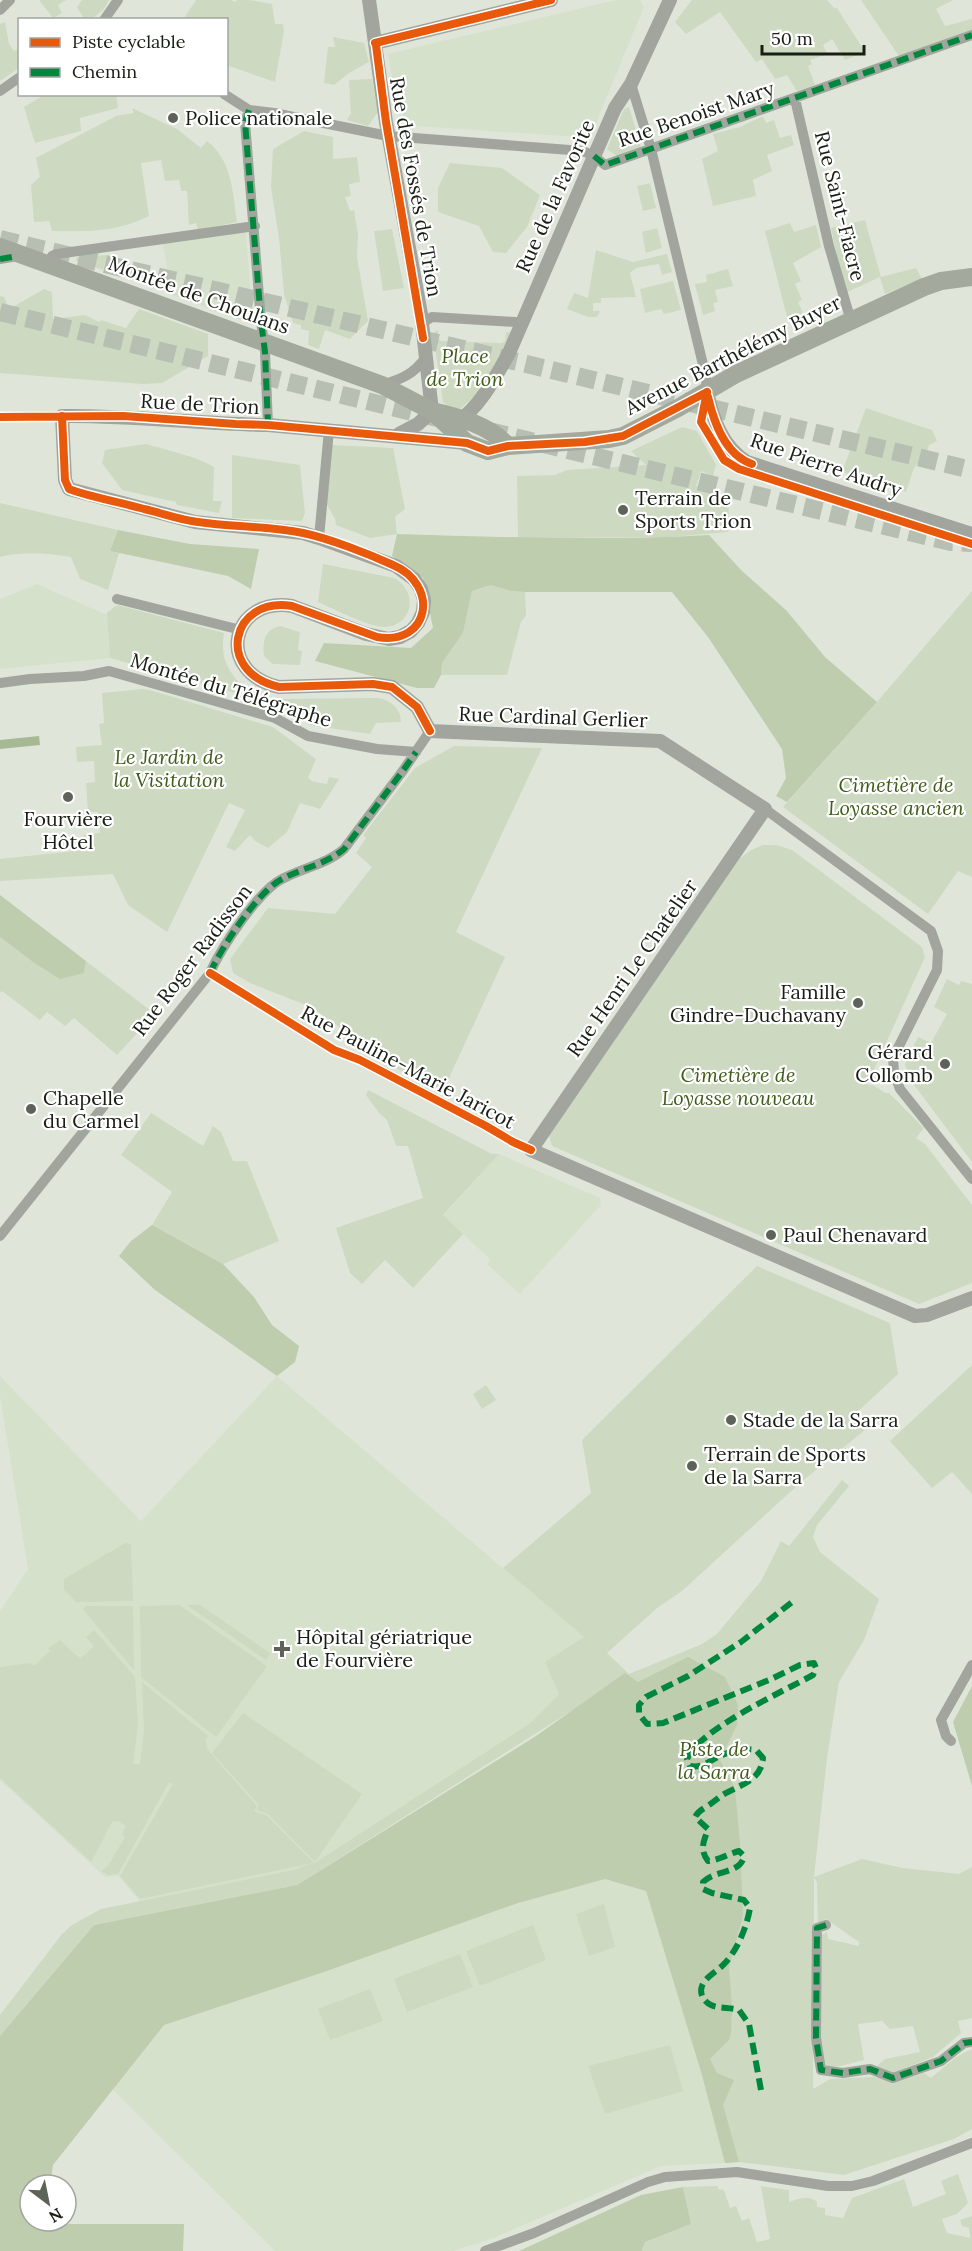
<svg xmlns="http://www.w3.org/2000/svg" width="972" height="2251" viewBox="0 0 972 2251" font-family="Lora,serif">
	<rect width="100%" height="100%" fill="#dfe6d9"/>
	<path fill="#d6e1cb" d="M616,0h24l4,7 -54,131 -188,-13 2,-29 -9,-1 -7,-41z
		M246,232l7,93 -81,-30 -9,-51z
		M37,584l70,31 3,43 -110,11v-70z
		M499,1154l101,44 1,7 -81,89 -33,-30 3,-5 -47,-43z
		M0,1376l141,145 136,-145 307,261 -25,57 -30,30 -213,138 -23,8 -153,31 -22,-25 -13,1 -105,-97v-169l28,-42 -28,-173z
		M638,1863l64,212 23,88 -64,3 -170,73 -38,12h-178l-177,-176 37,-82z"/>
	<path fill="#cdd9c1" d="M39,0h27l-8,5 4,8 -9,5z
		M82,0h27l-5,9 -12,10 -7,1 -8,-13z
		M196,0h35l5,2 1,-2h13l22,4 3,20h8l1,7 -9,51 -46,-16 -2,-3 -1,-43h-46l5,-3z
		M692,0h135l7,8h3l28,44 -20,8 -13,-21 -9,6 4,9 -17,6 2,4 -4,2 7,19 -18,6 -10,-16 -12,4 -13,-20 -6,3 -36,-50 -34,22 -11,-12z
		M861,0h92l-17,9 9,17 27,-7v11l-73,26z
		M5,22l4,22 5,7 5,-2v19l-19,13v-57z
		M333,37l31,6 5,19 -20,11 -15,12 -10,-2 4,-36h7z
		M372,79l6,33 -10,14 -21,-6 4,-7 -2,-33z
		M116,95l2,13 -38,10 1,13 -46,12 -11,-36 20,-12z
		M629,107l12,41 -23,9 -11,-8 17,-40z
		M132,108l45,21 24,19 6,-7c25,19 26,52 30,81l-39,8 -2,-7 -7,2 -2,-34h-6l-2,-11 -14,1 -4,-21 -20,3 8,53c-31,16 -63,16 -97,15l-3,-10 -15,1 -3,-37 9,-8 -4,-19 80,-42 18,-3z
		M763,116l3,7 8,-3 6,18 11,-3 3,10 -27,10 5,16 -19,9 3,16 -43,10 -11,-47 16,-8 -5,-17 27,-7z
		M304,131l29,6v22l24,-2 3,25 -11,2 2,12 -6,1 5,14 4,-1 4,24 -1,23 11,64 -18,18 -25,-9 -6,19 -11,-4 1,-14 -8,-2v-4l-8,-2 -9,-29 -5,-56 -8,-51 2,-38z
		M450,163l52,5 38,27 -13,32 -21,26 -13,-1 -14,-26 -41,-14v-24z
		M650,183l6,25 -13,3 -6,-25z
		M865,220l16,57 35,-9 6,11 -37,15 -5,-17 -35,16 -14,-65z
		M790,223l4,9 22,-7 5,22 -28,16 8,18 -6,3 7,16 -4,2 5,11 -15,8 -23,-90z
		M657,228l5,20 -16,5 -4,-21z
		M392,229l12,59 -21,3 -9,-60z
		M596,250l37,12 34,-8 5,18 -10,3 -3,-11 -23,4 -6,5 6,24 -35,1v5h-8v8h7l-3,6h-9l-21,-8 7,-16 14,5z
		M107,255l-4,15 -27,-9 1,-4z
		M728,269l5,17 -18,4 3,12 -5,1 2,8 -12,4 -8,-31 12,-2 -1,-7z
		M673,281l8,29 -17,4 -3,-5 -16,4 -5,-24z
		M44,289l8,3 1,27 32,-4 14,7 2,-2 25,8 13,-19 69,25v22l-46,27 -20,1 -142,-11v-77l4,1 5,12z
		M438,330v8l3,3 61,2 3,-2 1,-9 5,1 2,5 -37,57 -16,14 -13,-3 -4,-4 -10,-69z
		M866,408l66,22 5,11 -8,4 -3,10 -12,13 -8,24 -64,-20z
		M682,427l15,4 19,34 -3,11 -12,-5 -5,15 33,15 -1,31 -60,5 -150,1 -1,-62 38,-1 12,-5 79,-5 -15,-14z
		M146,444c23,7 47,11 68,23l-1,34h9l-3,12 -42,-8 -1,-3 -54,-12 -20,-27 3,-13z
		M332,445l61,3 12,61 -10,8 2,17 -27,4 -34,-13 -1,-6 -9,-16z
		M232,455l68,10 5,48 -3,8 -70,-3z
		M0,503l118,27 -8,21 9,2 -11,37 -28,-11 -9,-22c-24,-4 -48,-6 -71,0z
		M323,564l71,14c25,13 19,49 -10,49 -15,0 -50,-18 -66,-25z
		M491,585l20,6 14,1 1,24 -5,6 -14,53h-66l1,-12 21,-30 9,-42z
		M972,591v286l-14,-6 -30,43 -145,-107 94,-105z
		M117,605l107,28c-4,25 3,36 19,55l-4,6 -129,-36 -3,-45z
		M280,626l20,6 -2,18 4,1 -2,14 -27,-1 -9,-8c-2,-14 1,-27 16,-30z
		M142,689l8,1 123,37 43,32 -8,19 6,4 13,2 2,-7 10,2 -19,30 -20,-6 -13,29 -19,16 -13,-7 -5,-6 -15,16 -9,-4 19,-37 -16,-7 -62,129 -39,-27 -15,-31 -113,7v-22l84,-9 -1,-15 17,-2 -2,-21h-10l-2,-29 9,-1 -1,-21 -17,1 -1,-15 26,-2 -3,-21 5,-1 -2,-30z
		M378,698c12,2 23,10 23,24l-25,1 -6,11 -60,-9v-11l-31,-9 1,-6z
		M454,746l88,2 -86,184 49,25 -63,136 -33,-16 -98,-70 -59,-23 -19,-11 -3,-14 38,-51 67,6 37,-47 -16,-14 10,-15 -3,-3 52,-67z
		M763,845h14l15,5 130,97 3,10 -58,128h6l12,8h4l35,35 -8,10 9,6 47,61v78l-53,21 -367,-158 -3,-10 190,-277 12,-9z
		M0,937l33,25 51,11 2,-12 69,53 -38,41 -43,-37 -9,8 -18,-14 -7,8 -38,-29 -2,2z
		M947,979l12,6 2,-4 11,3v178l-61,-81 -6,-17 13,-27 13,6 16,-29 -13,-7z
		M368,1090l124,64h7l-56,61 20,19 -50,54 -28,-28 -23,24 -12,-11 -14,-45 87,-30 -15,-52h-12l-9,-26 -8,-7 -13,-18z
		M151,1113l52,33 10,-20 8,6 12,29h14l32,80 -56,23 -71,-39 20,-33 -51,-37z
		M757,1266l133,57 8,51 -45,42 12,14 -65,53 -118,108 -25,17 -50,45 22,21 73,-30 15,-10 44,-53 20,-40 8,5 53,-66 7,6 -32,39 -4,12 7,15 59,47 -15,41 -25,42 -12,76 -13,119 48,-18 41,9 56,6 13,-7v151l-14,3 3,12 -28,24 -40,16 -16,-7 8,-7 35,-7 -7,-26 -23,3 -8,-8 -24,3 6,36 -32,8h-9c-5,-44 -1,-89 -1,-133l5,-3 1,7 31,7v-4l-33,-23 -8,4 -1,-41 -3,-4 -1,211 17,-10 43,-2 25,5 26,-9 7,5 25,-21 16,-8v80l-18,10 -110,36 -105,-13 -14,1 -23,-88 -64,-212 -67,-152 -274,174 -203,40 -94,111v-21l62,-81 10,-9 29,-16 192,-39 20,-7 -173,36 -20,-23 53,-92 -4,-2 -51,92 -11,1 -5,-4 8,-8 15,-26 -3,-3 4,-8 -8,-5 -6,1 -21,40 -91,-84v-111l31,-4 3,3 16,-15 -2,-3 12,-8 20,19 14,-13 -8,-9 8,-7 41,47 3,46 -5,41h7l4,-34 -2,-48 66,54 -2,4 1,9 50,57 -3,5 13,5 47,47 2,-1 213,-138 30,-30 -14,-32 39,-25 -81,-69 88,-75 -9,-53z
		M972,1365v129l-20,-22 -20,16 -42,-47z
		M486,1385l10,15 -14,9 -9,-15z
		M127,1542l4,3 2,56 -57,1 -12,-13v-10z
		M179,1605l88,61 -51,71 -75,-60 -1,-71z
		M187,1605h13l70,48 -4,7z
		M86,1606h47l1,64 -49,-58 -2,-3z
		M243,1713l119,81 -47,68 -47,-48 -11,-4 2,-5 -47,-52z
		M604,1904l11,43 -26,9 -13,-42z
		M533,1925l13,35 -66,26 -14,-35z
		M460,1954l13,33 -66,25 -13,-33z
		M370,1989l13,32 -53,19 -12,-31z
		M670,2045l13,46 -78,23 -17,-48z
		M958,2174l10,29 -11,11 -15,5 5,14 23,5 -1,-10 -7,-2 -2,-6 12,-4v35h-330l3,-9 46,-18 -8,-37 35,-1v3l6,1 6,18 6,-2 6,15 7,-3 8,24 13,-3 -9,-53 28,4v12c9,-3 20,-7 28,0v5l8,1v7l18,3 9,-20 52,-19 9,28 33,-13 -5,-13z"/>
	<path fill="#bdcdae" d="M118,530l72,14 69,5 -8,40 -23,-13 -118,-25z
		M397,534c104,3 208,7 312,1l33,36 44,39 39,47 52,45 -90,100 -11,-6 10,-18 -4,-29 -74,-112 -36,-45h-147l-14,-1 -20,-6 -19,6 -9,42 -21,30 -1,12 -7,13h-17l-102,-27 9,-18 87,5 22,-20 -10,-50 -31,-22z
		M0,895l86,66 -2,12 -24,6 -27,-17 -33,-25z
		M152,1225l71,39 31,33 18,28 27,21 -4,16 -18,14 -122,-86 -36,-34 12,-15z
		M688,1657l37,20 13,28 -1,20 -17,35 15,28 5,56 3,71 -14,53 3,39 -1,25 -2,8 -19,19 7,14 17,7 -11,25 16,57 -14,1 -23,-88 -56,-184 -41,-12 -87,24 -194,69 -160,53 -111,140 -3,20h-20v36h15l1,3h138l-1,27h-183v-215l94,-111 203,-40 239,-149 89,-63 13,9z
		M972,1686v100l-19,-64z
		M683,2187l8,37 -46,18 -3,9h-123l122,-56z"/>
	<path fill="#a7b894" d="M39,736l1,9 -40,4v-9z"/>
	<g fill="none" stroke-linecap="round" stroke-linejoin="round">
		<path stroke="#b7beb2" stroke-width="18" stroke-dasharray="18 9" stroke-linecap="butt" d="M0,239l972,231
			M0,312l441,107
			M489,431l462,111 21,1"/>
		<path stroke="#a1a59d" stroke-width="10" d="M0,10l10,-10
			M104,20l14,-20
			M631,84l20,65 55,228 1,15
			M0,91l20,-14
			M224,94l25,16 25,3 114,23 195,15 11,5 11,9 367,-130
			M795,99l34,147 22,75
			M249,110l-4,12 16,199 4,31 3,73
			M0,259l12,-2 2,-5
			M49,264l3,-8 5,-2 198,-28
			M422,323l10,-6 83,5 6,2
			M382,385c20,-6 32,-11 44,-28
			M0,417l62,-1
			M319,538l10,-108
			M117,599l124,31
			M0,683l30,-4 54,-3 25,-5 166,47 33,18 69,13 39,3
			M765,809l166,122 7,20 -1,19 -44,88 1,14 6,17 72,90
			M210,973l124,77 26,10 126,66 27,16 18,8
			M0,1236l210,-263c11,-25 48,-82 72,-94 20,-11 45,-15 62,-30l58,-77 28,-41
			M951,1741l-5,-5 -5,-16 31,-55
			M826,1925l-9,3 -1,110 5,32 22,3 27,-4 23,9 48,-17 23,-18 8,-1
			M485,2251l49,-18 114,-51 17,-5 72,-5 91,14h24l21,-5 99,-38"/>
		<path stroke="#a1a59d" stroke-width="14" d="M369,0l17,122 35,192 11,97 -14,13 -19,10
			M375,43l176,-43
			M707,392c6,27 15,55 40,70l225,72
			M456,423c24,-16 39,-45 53,-70l106,-245 16,-24 39,-84
			M467,443l-199,-18c-68,-1 -137,-10 -206,-9l3,64 4,9 126,33 108,11 16,5 77,28 18,13 7,10 3,11 -1,12 -5,11 -7,8 -11,6 -11,2 -23,-5 -74,-28c-61,-10 -78,66 -13,81l94,-3 19,3 25,20 13,24 230,10 105,68 -234,341 384,166 12,-1 45,-17"/>
		<path stroke="#a3a99d" stroke-width="18" d="M0,247l382,138 50,26 35,32 21,8 20,-5 101,-7 14,-3 55,-28 58,-34 188,-87 17,-6 31,-4
			M432,411c27,6 57,14 76,35"/>
		<path stroke="#00873e" stroke-width="6" stroke-dasharray="12 6" stroke-linecap="butt" d="M249,110l-4,12 16,199 4,31 3,73
			M594,156l11,9 367,-130
			M0,259l12,-2 2,-5
			M210,973c11,-25 48,-82 72,-94 20,-11 45,-15 62,-30l58,-77 14,-20
			M826,1925l-9,3 -1,110 5,32 22,3 27,-4 23,9 48,-17 23,-18 8,-1
			M761,2090l-12,-66 -10,-14c-9,-3 -20,-1 -28,-5 -7,-3 -12,-11 -9,-19 4,-10 16,-15 23,-23 13,-14 22,-37 25,-55l-6,-8 -32,-7 -9,-4v-7c11,-12 38,-8 41,-26l-5,-5c-11,3 -20,9 -31,10 -9,-12 -4,-20 0,-32l-13,-12c3,-6 8,-8 14,-12 6,-4 12,-10 19,-13 17,-9 33,-13 35,-34l-7,-8c-12,-2 -22,0 -34,5 -10,4 -20,14 -32,11l-3,-7c11,-29 97,-68 126,-84l3,-7 -2,-5 -14,2 -31,15 -106,43 -16,1 -8,-10v-9l7,-8 42,-21 53,-34 55,-43"/>
		<g stroke="#fff" stroke-width="11">
			<path id="cycleway" d="M375,43l176,-43
				M376,45l10,77 37,216
				M707,392l-6,30 23,38 15,9 233,75
				M708,397c6,26 17,58 44,67
				M62,416l3,64 4,9c25,9 50,13 75,20 18,4 36,11 54,13 34,5 70,4 105,11 25,5 66,21 90,32 47,20 37,81 -16,72l-85,-31c-61,-10 -78,66 -13,81l94,-3 19,3 25,20 13,24
				M0,417l123,-1 113,8 32,1 199,18 21,8 20,-5 77,-4 38,-6 84,-44
				M210,973l124,77 26,10 126,66 27,16 18,8"/>
		</g>
		<use href="#cycleway" stroke="#e8590c" stroke-width="8"/>
	</g>
	<g fill="#5e6359" stroke="#fff" stroke-width="2">
		<circle cx="173" cy="118" r="6"/>
		<circle cx="623" cy="510" r="6"/>
		<circle cx="68" cy="797" r="6"/>
		<circle cx="858" cy="1003" r="6"/>
		<circle cx="945" cy="1064" r="6"/>
		<circle cx="31" cy="1109" r="6"/>
		<circle cx="771" cy="1235" r="6"/>
		<circle cx="731" cy="1420" r="6"/>
		<circle cx="692" cy="1466" r="6"/>
		<path d="M279 1640h6v6h6v6h-6v6h-6v-6h-6v-6h6z"/>
	</g>
	<g text-anchor="middle" stroke-width="4.5" stroke-linejoin="round" paint-order="stroke">
		<g font-size="20" fill="#191d14" stroke="#fff">
			<text transform="translate(696 114) rotate(-19)" y="7">Rue Benoist Mary</text>
			<text transform="translate(416 187) rotate(80)" y="7">Rue des Fossés de Trion</text>
			<text transform="translate(555 196) rotate(-66)" y="7">Rue de la Favorite</text>
			<text transform="translate(840 206) rotate(76)" y="7">Rue Saint-Fiacre</text>
			<text transform="translate(199 295) rotate(20)" y="7">Montée de Choulans</text>
			<text transform="translate(733 355) rotate(-27)" y="7">Avenue Barthélémy Buyer</text>
			<text transform="translate(200 404) rotate(3)" y="7">Rue de Trion</text>
			<text transform="translate(826 465) rotate(19)" y="7">Rue Pierre Audry</text>
			<text transform="translate(231 690) rotate(17)" y="7">Montée du Télégraphe</text>
			<text transform="translate(553 717) rotate(2)" y="7">Rue Cardinal Gerlier</text>
			<text transform="translate(192 960) rotate(-53)" y="7">Rue Roger Radisson</text>
			<text transform="translate(632 968) rotate(-55)" y="7">Rue Henri Le Chatelier</text>
			<text transform="translate(408 1067) rotate(28)" y="7">Rue Pauline-Marie Jaricot</text>
		</g>
		<g font-size="20" fill="#191d14" stroke="#fff" text-anchor="start">
			<text x="185" y="125">Police nationale</text>
			<text x="635" y="505">Terrain de<tspan x="635" dy="23">Sports Trion</tspan></text>
			<text x="68" y="826" text-anchor="middle">Fourvière<tspan x="68" dy="23">Hôtel</tspan></text>
			<text x="846" y="999" text-anchor="end">Famille<tspan x="846" dy="23">Gindre-Duchavany</tspan></text>
			<text x="933" y="1059" text-anchor="end">Gérard<tspan x="933" dy="23">Collomb</tspan></text>
			<text x="43" y="1105">Chapelle<tspan x="43" dy="23">du Carmel</tspan></text>
			<text x="783" y="1242">Paul Chenavard</text>
			<text x="743" y="1427">Stade de la Sarra</text>
			<text x="704" y="1461">Terrain de Sports<tspan x="704" dy="23">de la Sarra</tspan></text>
			<text x="296" y="1644">Hôpital gériatrique<tspan x="296" dy="23">de Fourvière</tspan></text>
		</g>
		<g font-size="20" font-style="italic" fill="#415c19" stroke="#fff">
			<text x="465" y="363">Place<tspan x="465" dy="23">de Trion</tspan></text>
			<text x="169" y="764">Le Jardin de<tspan x="169" dy="23">la Visitation</tspan></text>
			<text x="896" y="792">Cimetière de<tspan x="896" dy="23">Loyasse ancien</tspan></text>
			<text x="738" y="1082">Cimetière de<tspan x="738" dy="23">Loyasse nouveau</tspan></text>
			<text x="714" y="1756">Piste de<tspan x="714" dy="23">la Sarra</tspan></text>
		</g>
	</g>
	<rect x="18" y="18" width="210" height="78" fill="#ffffff" stroke="#a3a5a1" stroke-width="1.5"/>
	<rect x="30" y="38" width="30" height="9" fill="#e8590c" stroke="#a3a5a1" stroke-width="1.5"/>
	<text x="72" y="48" font-size="18" fill="#191d14">Piste cyclable</text>
	<rect x="30" y="68" width="30" height="9" fill="#00873e" stroke="#a3a5a1" stroke-width="1.5"/>
	<text x="72" y="78" font-size="18" fill="#191d14">Chemin</text>
	<g transform="translate(48 2203) rotate(148)"><circle r="28" fill="#ffffff" stroke="#a3a5a1" stroke-width="1.5"/>
	<path d="M0-4.5L10 22L0 15L-10 22Z" fill="#5e6359"/>
	<text y="-9" font-size="16" font-weight="bold" text-anchor="middle" fill="#191d14">N</text>
	</g>
	<path d="M762 45v9h102v-9" fill="none" stroke="#191d14" stroke-width="3"/>
	<text x="771" y="45" font-size="18" fill="#191d14" stroke="#ffffff" stroke-width="4.5" paint-order="stroke">50 m</text>
</svg>
